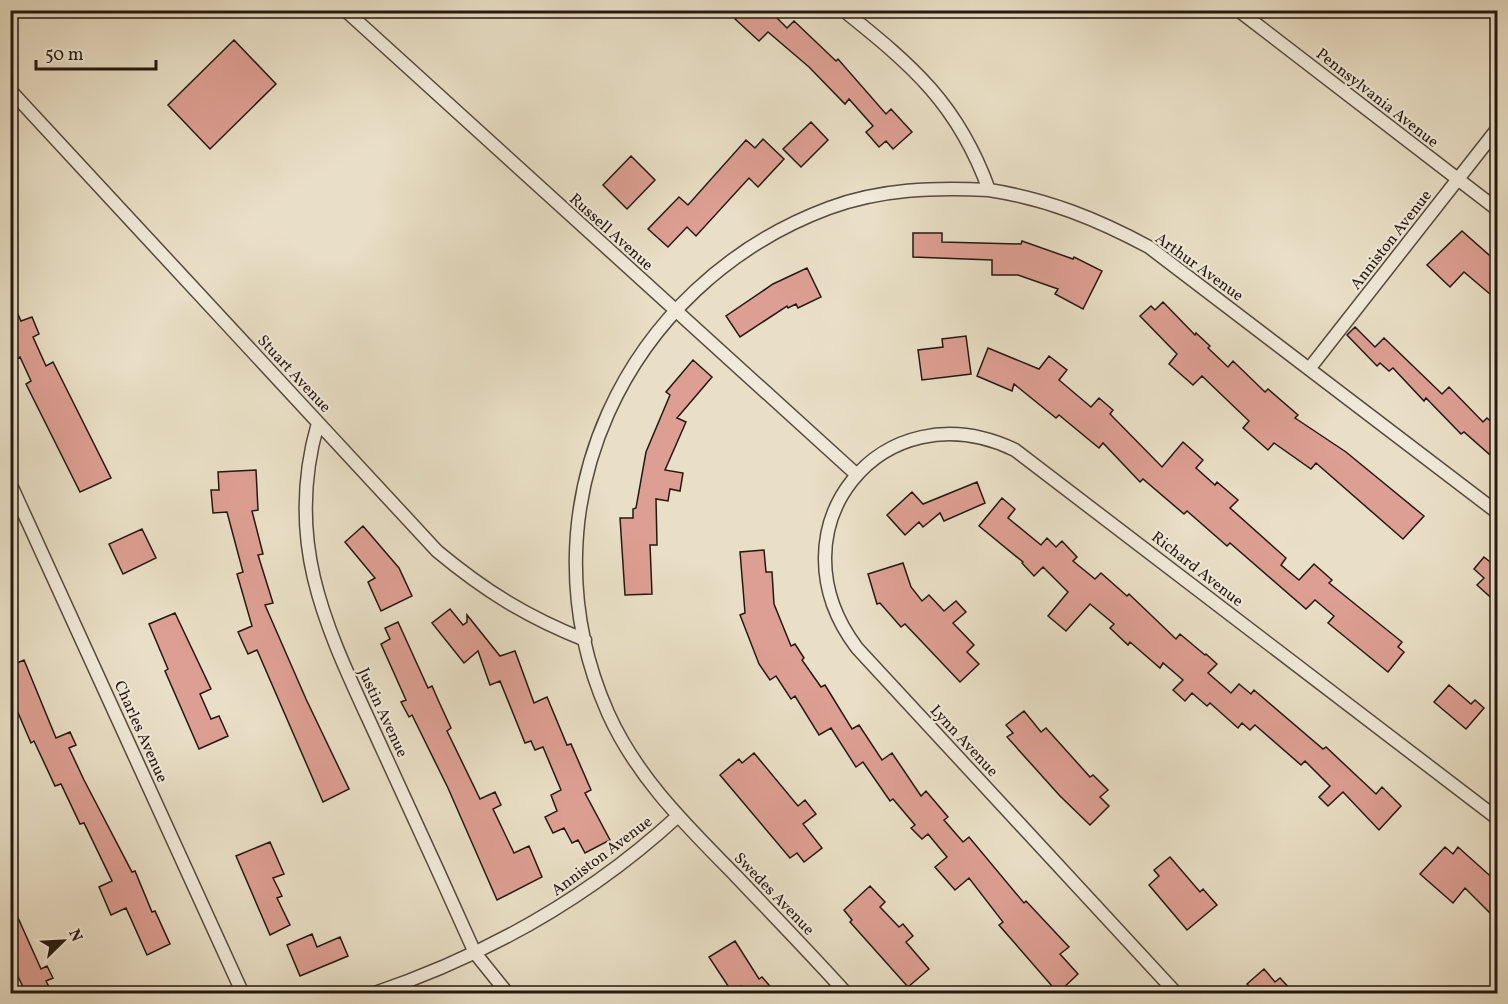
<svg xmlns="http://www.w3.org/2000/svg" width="1508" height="1004" viewBox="0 0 1508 1004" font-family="Vollkorn,serif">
	<rect width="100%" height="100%" fill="#e9dfc6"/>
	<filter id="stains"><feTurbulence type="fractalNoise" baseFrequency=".00333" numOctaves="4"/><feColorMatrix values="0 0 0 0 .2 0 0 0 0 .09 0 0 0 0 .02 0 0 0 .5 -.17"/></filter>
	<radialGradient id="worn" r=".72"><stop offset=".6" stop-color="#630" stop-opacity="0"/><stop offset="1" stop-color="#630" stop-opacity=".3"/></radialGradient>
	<path fill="#dd9f93" stroke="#251810" stroke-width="1.5" d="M743,10h26l18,18 7,-7 42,40 2,-2 48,55 5,-5 21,23 -19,17 -7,-8 -7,6 -13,-15 7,-6 -24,-27 -4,5 -36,-37 -41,-35 -9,9 -24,-22z
		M234,40l42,44 -66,65 -42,-44z
		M811,122l17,18 -27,27 -18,-18z
		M763,139l21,20 -26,28 -9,-9 -53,58 -9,-9 -19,20 -20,-18 31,-32 9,8 58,-65 9,8z
		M631,156l24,24 -28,29 -24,-24z
		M1462,231l35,31v38l-33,-28 -14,15 -23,-22z
		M913,233h29v9l79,2 1,-3 51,18 1,-2 28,14 -19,38 -28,-15 3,-5 -40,-14h-26v-15l-79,-3z
		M807,268l14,29 -23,11 -2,-4 -8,4 -1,-2 -47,31 -14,-21 47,-32z
		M10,297l11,24 11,-4 7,17 -6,3 13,29 7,-4 58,116 -31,14 -54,-108 5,-3 -11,-24 -10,5z
		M1163,302l32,33 1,-2 14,13 -2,2 20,19 5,-6 32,31 3,-3 30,26 -3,3 51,34 78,64 -21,23 -87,-76 -5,6 -37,-26 -6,7 -25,-22 6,-7 -47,-45 -9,9 -24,-21 8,-10 -37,-38 11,-10 4,4z
		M1355,327l20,20 9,-9 58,56 7,-7 34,35 4,-4 10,9v34l-33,-29 -3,2 -35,-36 -2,3 -31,-33 -4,3 -9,-8 -3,3 -30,-31z
		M966,336l5,38 -49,6 -4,-30 25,-3 -1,-8z
		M988,348l51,21 10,-13 18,14 -8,10 32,27 8,-9 14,12 -3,4 52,53 21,-25 20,18 -7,8 19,17 2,-3 21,18 -8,8 56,50 -5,7 18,15 15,-16 18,16 -3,3 73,59 -4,5 6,5 -16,20 -60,-49 6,-7 -19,-16 -9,9 -76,-66 -3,3 -40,-35 -3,3 -41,-35 -3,3 -37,-39 -4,5 -40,-33 -3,3 -42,-34 -2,7 -35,-15z
		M693,360l19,17 -35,41 9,4 -21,48 18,3 -3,18 -10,-2 -2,12 -12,-2 1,46h-7l2,49 -27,1 -5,-77h13v-9l3,-1 10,-56 24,-57 -4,-3z
		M256,470l2,40 -6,1 11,43 -5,1 15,48 -8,2 41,94 43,90 -26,13 -66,-152 -9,4 -10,-22 14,-6 -15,-52 6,-2 -16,-60 -14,1 -2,-23h8l-1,-18z
		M977,482l8,21 -41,18 -4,-8 -17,14 -4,-5 -14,13 -18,-20 25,-23 11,12z
		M1002,498l13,11 -7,9 33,27 6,-7 9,9 6,-6 15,16 -4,4 22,18 6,-6 26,23 2,-2 47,45 4,-5 25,21 1,-1 11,10 -9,9 23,20 8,-9 12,10 3,-4 69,59 3,-2 50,47 6,-7 19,19 -22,24 -36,-38 -15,14 -9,-9 11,-11 -25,-25 -4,4 -46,-40 -5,5 -8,-7 -4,5 -28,-25 -3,3 -15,-13 -7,8 -12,-11 10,-10 -20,-17 -3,5 -30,-26 -2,3 -18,-17 4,-4 -24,-20 -24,27 -18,-15 20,-24 -25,-25 -9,9 -12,-13 1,-1 -44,-36z
		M363,526l36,42 13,28 -31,15 -13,-29 7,-4 -30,-36z
		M142,529l14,29 -33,16 -14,-30z
		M764,550l2,22h6l2,32 17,42 4,-2 9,14 -2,2 19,27 4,-2 27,44 7,-4 23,35 10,-7 29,43 5,-5 22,26 -4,3 19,22 6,-5 55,66 2,-2 43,46 -9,7 18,20 -20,19 -59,-68 4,-3 -34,-44 -14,12 -20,-23 12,-10 -19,-23 -6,5 -11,-11 4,-3 -22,-26 -3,2 -27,-39 -7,5 -25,-39 -12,7 -24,-39 -4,3 -15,-23 -6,4 -11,-16 -19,-49 5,-2 -5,-61z
		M1484,557l10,8 3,-3v41l-20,-18 7,-7 -10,-9z
		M903,563l8,24 11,14 7,-6 15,16 12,-10 10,11 -13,11 21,22 -7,7 12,12 -19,18 -55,-58 -4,3 -21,-24 -3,1 -9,-30z
		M450,609l13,16 4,-3v-7l33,41 15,-5 19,52 13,-6 20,48 4,-1 20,46 -6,3 25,47 -25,13 -7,-13 -6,3 -8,-15 -11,5 -8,-16 12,-6 -6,-16 10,-5 -18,-43 -8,3 -4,-9 -6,2 -25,-62 -10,4 -12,-34 -14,12 -32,-40z
		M175,613l36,76 -11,5 11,25 8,-3 9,20 -29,13 -34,-78 3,-2 -19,-45z
		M398,622l30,66 4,-2 7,16 12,26 -4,3 33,68 15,-7 6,13 -8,4 21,44 15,-7 13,31 -45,23 -49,-112 -36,-73 -3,2 -8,-15 5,-2 -25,-56 9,-5 -5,-11z
		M24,660l32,78 14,-6 6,13 -7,3 15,32 48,92 3,-1 17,41 3,-1 15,33 -23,11 -21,-47 -15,7 -12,-28 13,-6 -28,-58 -4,1 -19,-40 -6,2 -21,-45 -3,2 -21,-49v-28z
		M1449,685l22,19 4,-4 9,8 -18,21 -32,-27z
		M1024,711l17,21 5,-4 44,49 3,-2 15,15 -8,7 9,9 -19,19 -30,-29 -53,-59 6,-4 -7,-8z
		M754,753l44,53 7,-6 11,14 -13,10 19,24 -18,14 -7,-9 -7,5 -70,-83 19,-16 3,4z
		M270,842l14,32 -11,4 9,18 -5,2 13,27 -20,10 -34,-79z
		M1445,847l8,7 5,-7 39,35v38l-32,-32 -12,15 -33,-29z
		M1170,857l30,35 3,-3 14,16 -30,25 -38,-45 10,-9 -5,-6z
		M870,886l15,16 -5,5 19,20 4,-3 10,12 -7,6 23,27 -21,18 -58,-65 2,-2 -8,-10z
		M10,900l31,69 6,-3 6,12 -7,3 6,12h-26l-16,-33z
		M312,934l5,13 23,-10 8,19 -48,20 -13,-31z
		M735,941l24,38 3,-2 14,16h-33l3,-2 -5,-5 -9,6 -23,-35z
		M1264,969l11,13 5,-4 14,15h-38l-9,-9z"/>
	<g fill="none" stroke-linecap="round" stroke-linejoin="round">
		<g stroke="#564a3e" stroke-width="15">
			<path id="minor" d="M345,10l512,465
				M843,10c70,56 115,94 146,180 58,9 108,29 160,57l349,266
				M1238,10l260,200
				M10,16l6,-6
				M10,90l427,461c48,40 90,66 148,89
				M1309,369l189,-241
				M318,423c-37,128 15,217 66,330 31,67 61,133 91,200l33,41
				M10,483l233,511
				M372,994c113,-38 218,-97 306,-178
				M847,994c-36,-40 -74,-79 -111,-118 -49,-50 -99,-98 -128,-163 -90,-203 17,-429 221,-505 51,-19 106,-21 160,-18
				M1177,994l-320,-346c-90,-119 25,-262 158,-198l483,369"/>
		</g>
		<use href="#minor" stroke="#f1eada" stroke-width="12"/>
	</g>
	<g text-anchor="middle" stroke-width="4.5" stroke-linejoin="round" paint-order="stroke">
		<g font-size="16" fill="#251810" stroke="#f1eada">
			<text transform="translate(1378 97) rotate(38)" y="6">Pennsylvania Avenue</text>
			<text transform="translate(612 231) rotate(42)" y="6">Russell Avenue</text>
			<text transform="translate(1390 239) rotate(-52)" y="6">Anniston Avenue</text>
			<text transform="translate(1200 266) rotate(36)" y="6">Arthur Avenue</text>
			<text transform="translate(295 373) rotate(47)" y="6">Stuart Avenue</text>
			<text transform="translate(1198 568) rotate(38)" y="6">Richard Avenue</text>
			<text transform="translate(384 712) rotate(65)" y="6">Justin Avenue</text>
			<text transform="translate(142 731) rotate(66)" y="6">Charles Avenue</text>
			<text transform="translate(965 740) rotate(47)" y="6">Lynn Avenue</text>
			<text transform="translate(601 855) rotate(-37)" y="6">Anniston Avenue</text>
			<text transform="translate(775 893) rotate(46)" y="6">Swedes Avenue</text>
		</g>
	</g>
	<rect width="1508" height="1004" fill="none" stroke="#e9dfc6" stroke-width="36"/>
	<rect x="12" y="12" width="1484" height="980" fill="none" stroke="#251810" stroke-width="3"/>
	<rect x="18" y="18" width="1472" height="968" fill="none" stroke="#251810" stroke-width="1.5"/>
	<g transform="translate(63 941) rotate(66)" stroke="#f1eada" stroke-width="4.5" paint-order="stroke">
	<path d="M0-4.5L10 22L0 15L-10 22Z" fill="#251810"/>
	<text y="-9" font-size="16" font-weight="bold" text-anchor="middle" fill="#251810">N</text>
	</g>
	<path d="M36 60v9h120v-9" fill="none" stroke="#251810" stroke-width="3"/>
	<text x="45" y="60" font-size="18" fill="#251810" stroke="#f1eada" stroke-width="4.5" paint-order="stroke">50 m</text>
	<rect width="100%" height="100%" filter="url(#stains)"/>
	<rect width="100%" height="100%" fill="url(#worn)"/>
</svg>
